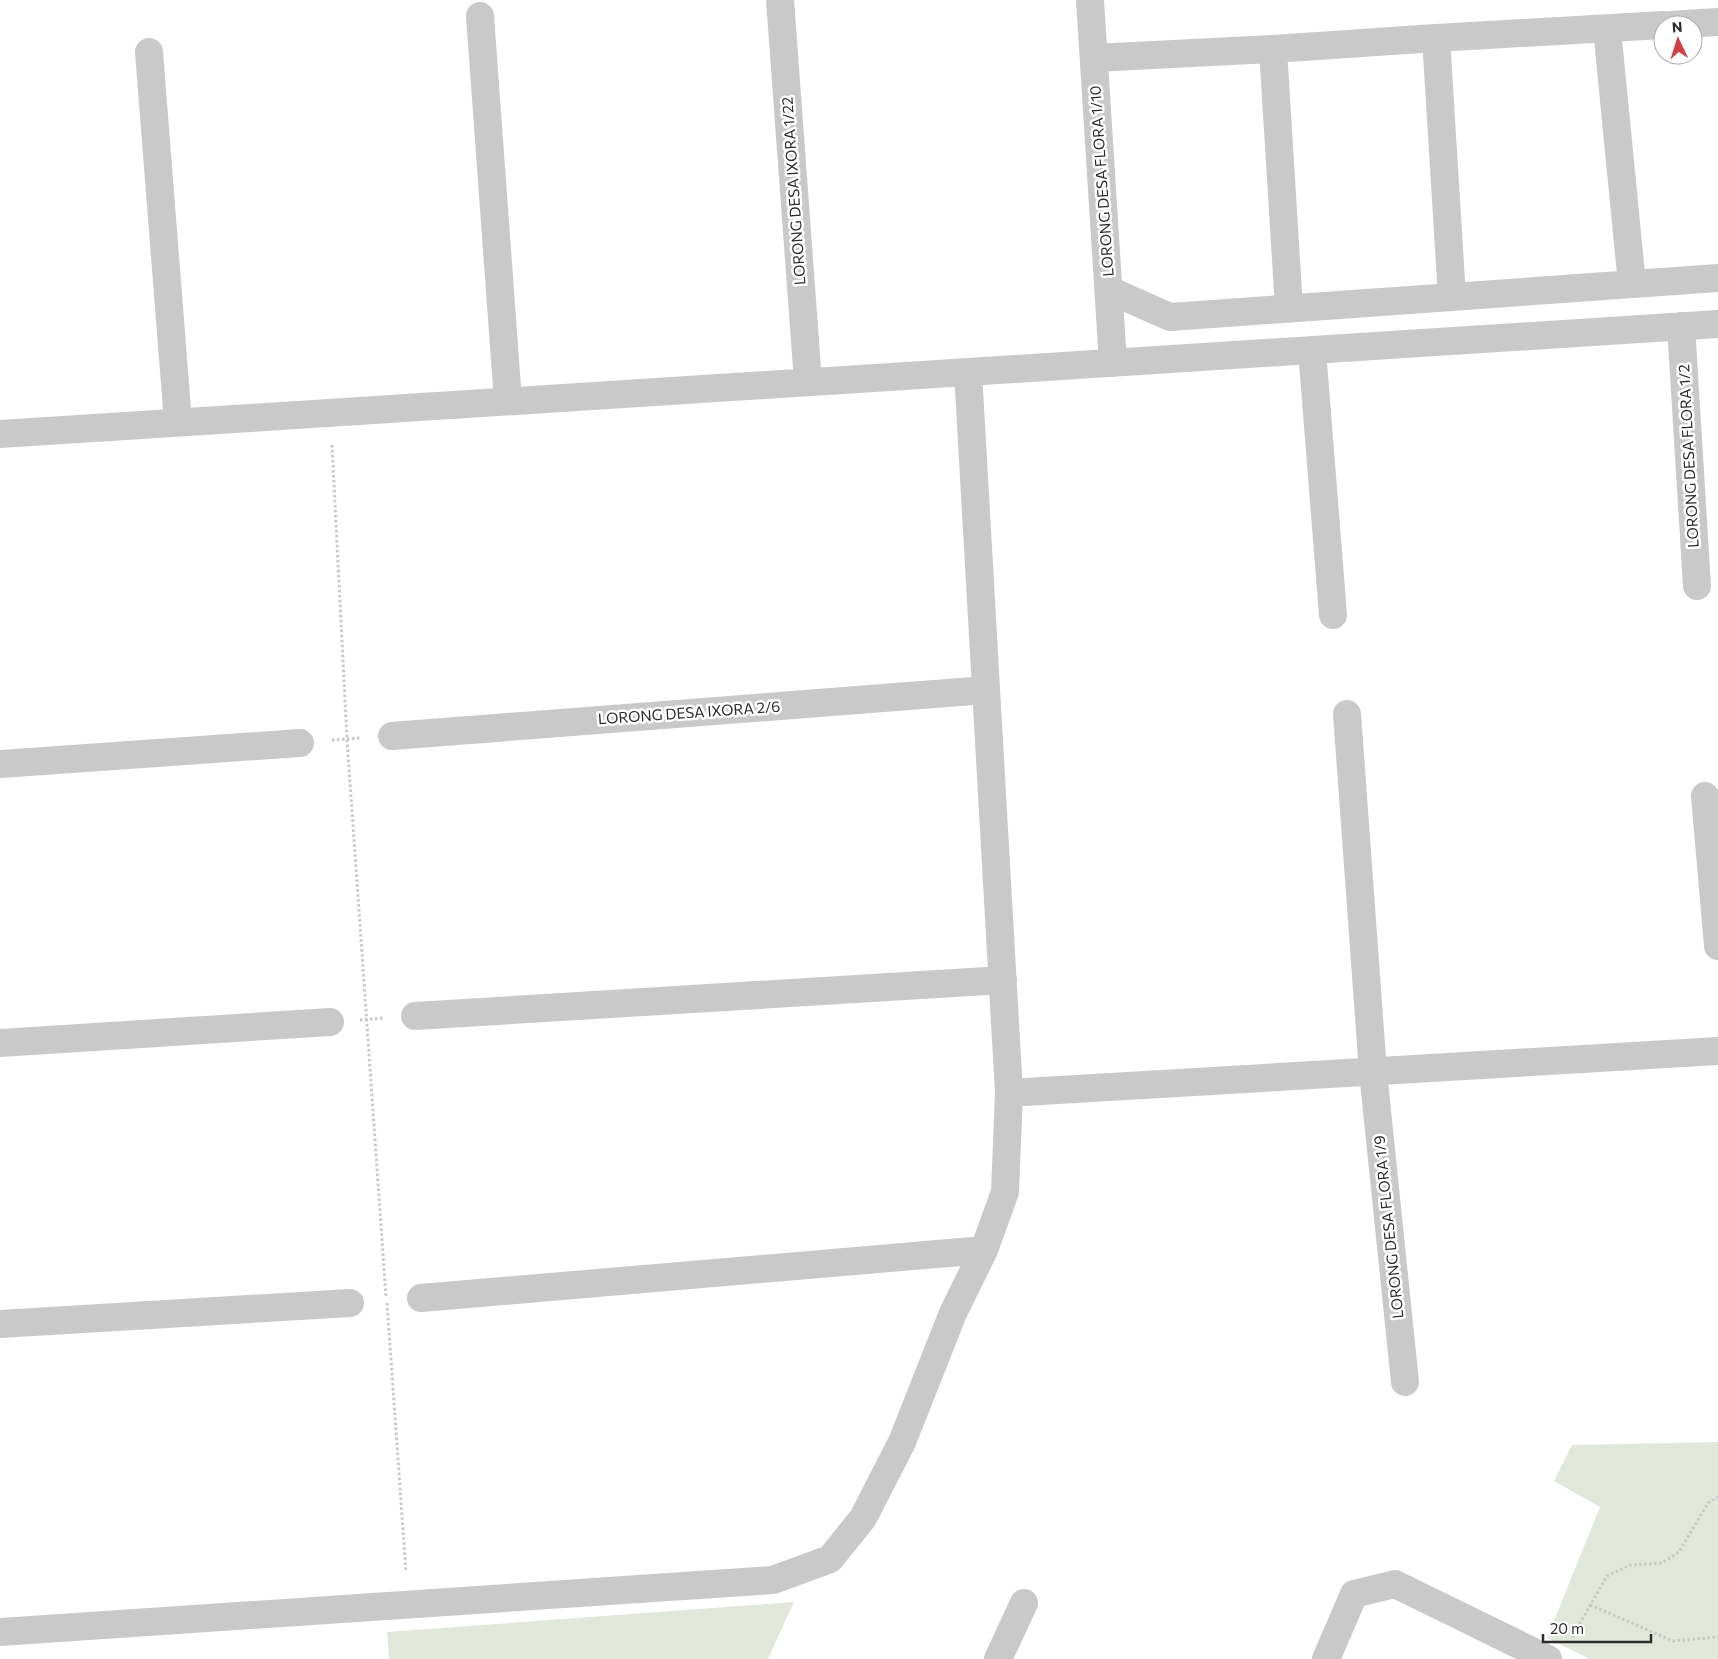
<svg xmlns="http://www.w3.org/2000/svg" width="1718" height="1659" viewBox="0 0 1718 1659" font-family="Commissioner,sans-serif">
	<rect width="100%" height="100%" fill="#fff"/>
	<path fill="#e1e8db" d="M1718,1442v217h-128l-43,-21 53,-131 -46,-26 18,-36z
		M794,1602l-26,57h-379l-2,-27z"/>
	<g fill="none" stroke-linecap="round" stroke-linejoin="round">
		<path stroke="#c9c9c9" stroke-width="3" stroke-dasharray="2.5 2.5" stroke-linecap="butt" d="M332,445l15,294 39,558
			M332,740l29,-2
			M360,1020l24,-2
			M387,1303l19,269
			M1590,1605l83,36 45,-4
			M1572,1637l35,-61 23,-11 32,-2 17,-11 29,-49 10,-6"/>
		<path stroke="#c9c9c9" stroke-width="28" d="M780,0l28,382
			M1090,0l23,363
			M480,16l28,385
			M1670,25l48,-3
			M1607,29l25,255
			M1436,38l16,259
			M1273,49l16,259
			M149,52l29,370
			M1094,58l179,-9 163,-11 227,-13
			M1109,290l61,27 548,-39
			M1681,326l16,260
			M1312,350l21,265
			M0,434l1718,-110
			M1347,714l26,358 32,310
			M392,736l594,-46
			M0,764l300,-21
			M1705,796l13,150
			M415,1016l588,-36
			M0,1043l330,-21
			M1009,1093l709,-42
			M421,1298l563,-48
			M0,1324l350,-21
			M0,1632l773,-52 57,-21 33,-41 39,-76 51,-129 31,-63 21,-58 4,-99 -41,-721
			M998,1659l26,-56
			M1326,1659l28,-65 41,-10 153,75"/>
	</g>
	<g text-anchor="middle" stroke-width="5" stroke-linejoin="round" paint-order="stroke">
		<g font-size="15" fill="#2c2c2c" stroke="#fff">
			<text transform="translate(1102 181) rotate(-94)" y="5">LORONG DESA FLORA 1/10</text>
			<text transform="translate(794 191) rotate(-94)" y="5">LORONG DESA IXORA 1/22</text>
			<text transform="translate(1689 456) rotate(-93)" y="5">LORONG DESA FLORA 1/2</text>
			<text transform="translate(689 713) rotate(-4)" y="5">LORONG DESA IXORA 2/6</text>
			<text transform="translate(1389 1227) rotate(-96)" y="5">LORONG DESA FLORA 1/9</text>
		</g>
	</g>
	<g transform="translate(1678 40) rotate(356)"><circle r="24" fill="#ffffff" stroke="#ababab"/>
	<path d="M0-4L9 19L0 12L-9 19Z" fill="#d04145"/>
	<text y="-8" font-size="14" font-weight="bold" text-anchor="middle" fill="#2c2c2c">N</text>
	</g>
	<path d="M1543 1634v8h108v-8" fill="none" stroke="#2c2c2c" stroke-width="2.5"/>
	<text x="1550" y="1634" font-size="15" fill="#2c2c2c" stroke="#ffffff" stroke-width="4" paint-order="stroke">20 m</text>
</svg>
